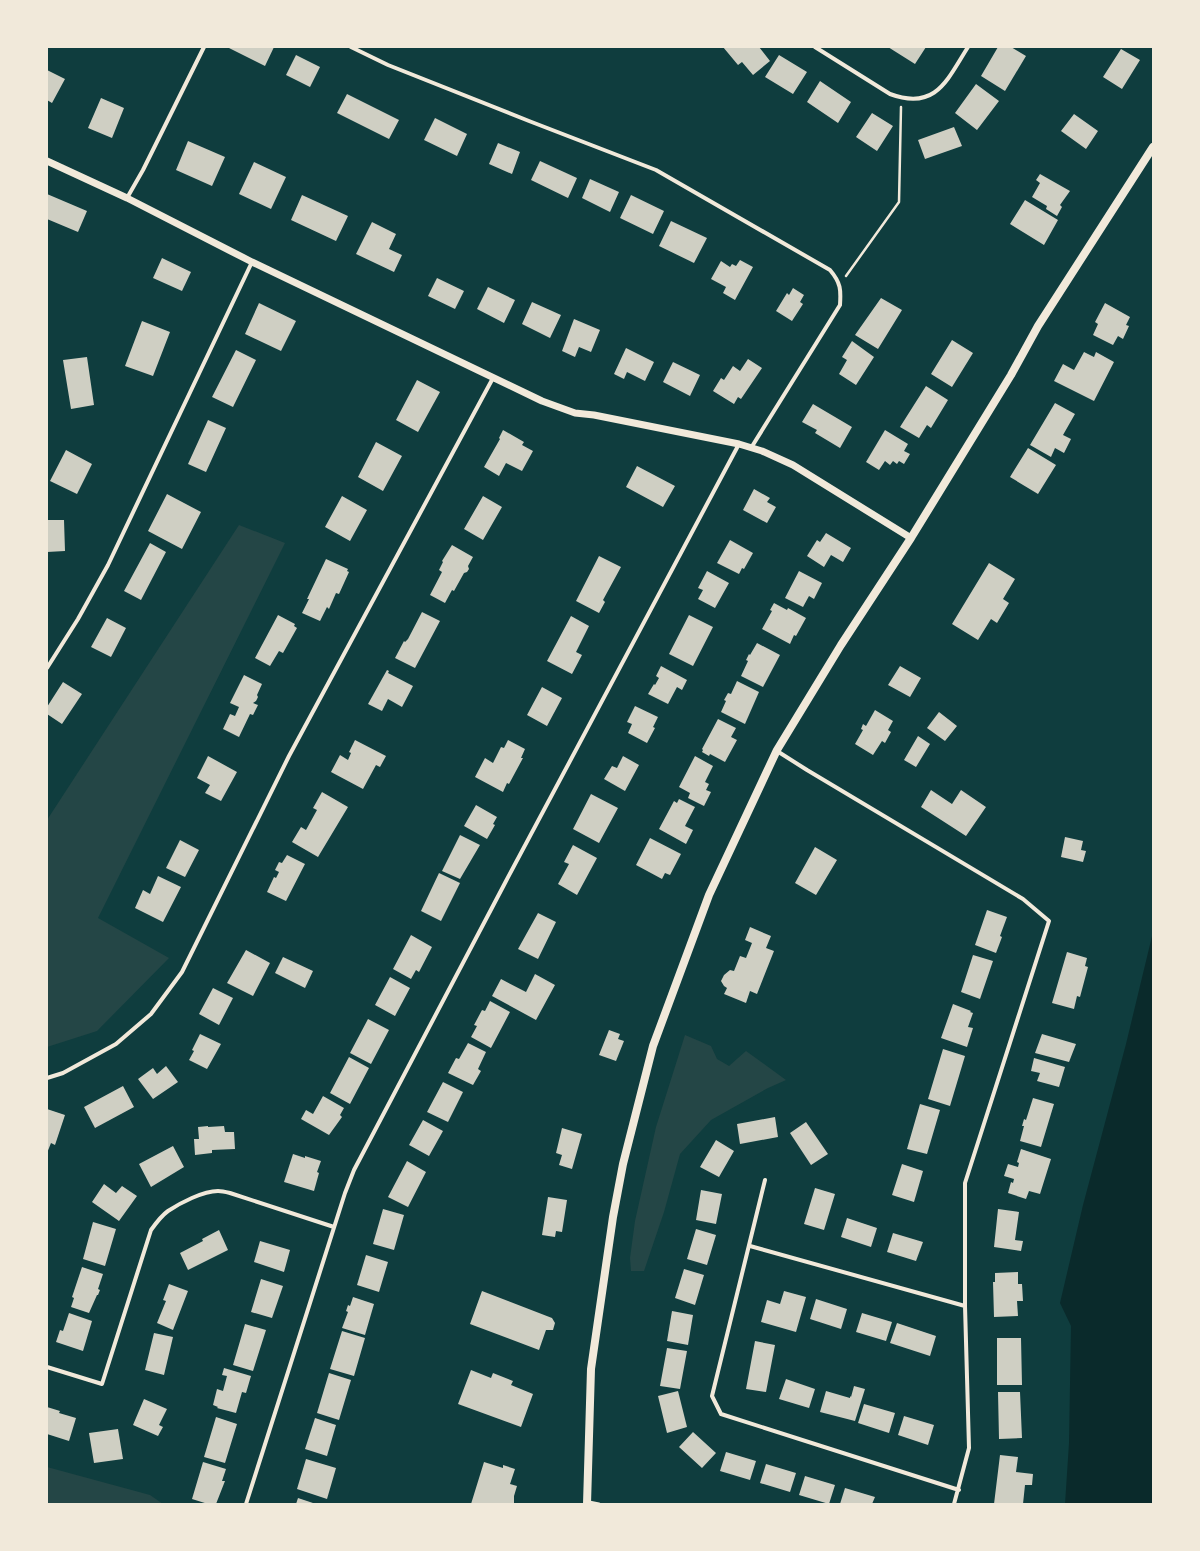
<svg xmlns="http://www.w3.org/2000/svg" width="1200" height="1551" viewBox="0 0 1200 1551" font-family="Georgia,serif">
	<rect width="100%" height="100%" fill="#0f3d3e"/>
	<path fill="#244646" d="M239,525l46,18 -187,375 71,40 -72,73 -50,16v-227z
		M685,1035l26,11 6,13 12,7 17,-15 40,29 -18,8 -57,32 -31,34 -16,58 -20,59h-13l-1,-13 5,-37 21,-94z
		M47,1467l103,28 13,9h-116z"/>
	<path fill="#0a2a2b" d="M1153,932v572h-88l4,-61 2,-117 -11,-23 23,-98 43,-161z"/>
	<path fill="#cfcfc3" d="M230,47h44l-9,19 -36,-18z
		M723,47h36l11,14 -17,14 -11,-13 -4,3z
		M888,47h38l-11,17z
		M998,47h13l15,9 -21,35 -24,-15z
		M1121,49l19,11 -18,29 -19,-12z
		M296,55l24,12 -10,20 -24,-12z
		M779,55l28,17 -14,22 -28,-17z
		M47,70l18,9 -13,24 -5,-3z
		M820,81l31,21 -13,21 -31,-21z
		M976,84l23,17 -22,29 -22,-17z
		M347,94l52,26 -10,19 -52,-26z
		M101,98l23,10 -12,30 -24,-10z
		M872,113l21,13 -16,25 -21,-14z
		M1074,114l24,17 -12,18 -25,-18z
		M435,118l32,16 -10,22 -33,-16z
		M954,127l8,19 -37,13 -7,-19z
		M188,141l37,16 -13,29 -36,-16z
		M498,143l22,9 -8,22 -23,-10z
		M540,161l37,17 -9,20 -37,-18z
		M254,162l32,15 -15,32 -32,-15z
		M1040,174l30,17 -10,14 2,2 -5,9 -11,-7 1,-3 -15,-9 8,-14 -4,-3z
		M590,179l29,13 -9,20 -28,-14z
		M47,194l40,17 -9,21 -31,-13z
		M302,195l46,21 -12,25 -45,-21z
		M631,195l33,16 -11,23 -33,-16z
		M1025,200l33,20 -14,25 -34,-21z
		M671,221l36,17 -13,25 -35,-17z
		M372,222l24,12 -7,15 13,6 -8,17 -38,-18z
		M162,258l29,14 -9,19 -29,-13z
		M740,260l13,7 -18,33 -12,-7 3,-6 -15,-8 10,-18 9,6 2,-3 4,2z
		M437,278l27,13 -9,18 -27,-13z
		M488,287l27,13 -11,23 -27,-14z
		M793,288l11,7 -4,7 3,2 -11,17 -16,-10 11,-18 2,2z
		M881,298l21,12 -24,39 -23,-14z
		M532,302l29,13 -11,23 -28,-14z
		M259,303l37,18 -15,30 -36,-17z
		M1105,303l25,14 -4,8 3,1 -6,13 -5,-3 -5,9 -20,-10 5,-11 -3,-2z
		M574,319l26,11 -9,22 -12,-5 -4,10 -13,-6z
		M142,321l28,11 -17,44 -28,-10z
		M952,340l21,13 -21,34 -21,-13z
		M852,341l22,16 -18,28 -17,-11 8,-14 -5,-3z
		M626,348l28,14 -9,19 -18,-9 -3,7 -10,-5z
		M236,350l20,10 -23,47 -21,-10z
		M1084,352l10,5 2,-5 18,10 -20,39 -40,-20 9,-17 11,6z
		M87,357l7,48 -23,4 -8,-49z
		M748,359l14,9 -21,31 -3,-2 -4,7 -21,-13 8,-13 3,2 9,-14 7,5z
		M673,362l27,13 -10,21 -27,-14z
		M417,380l23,12 -22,40 -22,-12z
		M926,386l22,14 -17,28 -4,-3 -8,13 -19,-11z
		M1055,403l20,11 -12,21 8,4 -7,14 -9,-5 -4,9 -21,-12z
		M813,404l39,23 -12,21 -25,-15 2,-3 -15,-8z
		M208,420l18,8 -20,44 -18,-8z
		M503,430l21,12 -2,3 11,6 -11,20 -16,-8 -7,13 -15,-9 16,-28 -1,-1z
		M885,430l23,14 -4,7 6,3 -6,10 -5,-3 -2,3 -4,-3 -3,4 -5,-4 -6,9 -13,-8z
		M376,442l26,14 -19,35 -25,-14z
		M1028,448l28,17 -18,29 -28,-17z
		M66,450l26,14 -15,30 -27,-13z
		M637,466l38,20 -12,21 -37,-20z
		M754,489l16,9 -3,4 9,5 -9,16 -24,-13z
		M167,494l34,18 -19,37 -34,-18z
		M342,496l25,14 -17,31 -25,-14z
		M483,496l19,11 -19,33 -19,-11z
		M47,520h17l1,31 -18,1z
		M826,533l25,15 -8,14 -12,-7 -7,12 -17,-11 10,-16 3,2z
		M730,540l23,13 -9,16 -2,-1 -3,6 -22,-11z
		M150,543l16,9 -25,48 -17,-9z
		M452,545l21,12 -5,9 1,3 -2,3 -3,1 -10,18 -2,-1 -7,13 -15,-8 12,-23 -3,-2 4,-8 -1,-1z
		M599,556l22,11 -18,33 2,2 -6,11 -23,-12z
		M326,559l22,10 -1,2 2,1 -10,22 -3,-1 -7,16 -2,-2 -7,14 -18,-8 7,-14h-2z
		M989,563l26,16 -12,20 6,4 -12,20 -6,-4 -13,21 -26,-16z
		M707,571l22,12 -14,25 -17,-9 5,-9 -5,-2z
		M799,571l23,12 -8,16 -5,-3 -6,11 -18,-9z
		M774,603l13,7 1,-2 18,10 -10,18 -2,-1 -4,9 -28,-15 10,-18 -2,-1z
		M422,612l18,9 -25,47 -20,-10 9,-17 1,1 3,-3z
		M278,615l17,9 -1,2 3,2 -14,25 -4,-2 -9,15 -15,-8z
		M689,615l24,12 -20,39 -24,-12z
		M571,616l18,10 -13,26 6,3 -10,19 -25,-13z
		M107,618l19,10 -15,29 -20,-10z
		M757,643l23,12 -17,32 -22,-11 7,-15 -2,-1 3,-6 1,1z
		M661,666l26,14 -5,10 -5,-3 -9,17 -20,-10 6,-10 1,1 4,-7 -3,-2z
		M900,666l21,12 -11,19 -22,-12z
		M387,670l2,1 -1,2 25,13 -11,21 -14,-8 -6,12 -14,-7z
		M244,675l18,9 -5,11 1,2 -2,4 -3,2 5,2 -5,10 -3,-1 -11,23 -16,-8 7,-15 5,2 4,-9 -9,-4z
		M737,681l22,11 -14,32 -24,-12 5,-11 -2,-1 4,-7 3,1z
		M63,682l19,12 -20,30 -15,-10v-7z
		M542,687l20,11 -15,28 -20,-11z
		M635,706l23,11 -5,10 2,1 -8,15 -19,-10 4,-9 -5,-2z
		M875,710l18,11 -5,9 3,2 -6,11 -3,-2 -9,14 -18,-11 8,-14 -2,-1 2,-5 3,2z
		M939,712l18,14 -12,15 -18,-13z
		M718,719l18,9 -5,9 6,3 -12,22 -15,-8 -1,2 -7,-4 1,-2 -1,-1z
		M918,736l12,8 -14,23 -12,-7z
		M355,740l31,16 -6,11 -4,-2 -13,24 -32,-17 9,-17 8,5 3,-7 -2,-1z
		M508,740l17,9 -4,9h2l-14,26 -2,-1 -4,9 -28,-15 10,-19 8,5 8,-16 3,1z
		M208,756l29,16 -16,29 -16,-8 5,-8 -13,-7z
		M623,756l16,9 -14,26 -21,-12 8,-13 5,2z
		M695,756l18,10 -8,16 4,2 -3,6 5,2 -7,14 -16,-8 2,-5 -11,-6z
		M931,790l21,14 9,-14 25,17 -20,29 -45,-29z
		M322,792l26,15 -30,50 -26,-15 9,-15 5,3 11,-20 -4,-2z
		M591,794l27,14 -19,35 -26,-14z
		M679,799l16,8 -10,19 8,4 -7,14 -27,-15 15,-28 3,2z
		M476,805l21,12 -4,7 2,1 -8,14 -23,-13z
		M460,835l20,10 -20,34 -18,-8z
		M1065,837l18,4 -2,9 5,1 -3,11 -22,-5z
		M650,838l31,16 -11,21 -5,-2 -3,6 -26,-14z
		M180,840l19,10 -14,27 -19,-9z
		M573,845l24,13 -20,37 -19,-11 11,-20 -5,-2z
		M815,847l22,13 -21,35 -21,-12z
		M287,855l18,9 -19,37 -19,-9 7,-15 2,1 3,-6 -4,-2 4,-8 3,1z
		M439,873l21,10 -19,38 -20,-10z
		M158,876l23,11 -18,35 -28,-14 8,-18 7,4z
		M987,910l20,7 -7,19 2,1 -6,16 -21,-8z
		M538,913l18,9 -18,37 -20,-10z
		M750,927l21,9 -5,12 8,3 -17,43 -7,-3 -4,12 -22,-9 3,-6 -3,-2 -3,-5 3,-6 6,-5 4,1 6,-15 6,2 6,-15 -7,-3z
		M411,935l21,12 -13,25 -3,-2 -5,9 -18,-10z
		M246,950l24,13 -17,33 -26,-13z
		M1067,952l20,6 -2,8 3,1 -8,30 -3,-1 -3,13 -22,-6z
		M973,955l20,6 -13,38 -19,-7z
		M283,957l30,14 -8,17 -30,-15z
		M535,974l20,11 -19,35 -44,-24 9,-17 25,13z
		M390,977l20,11 -15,28 -20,-11z
		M213,988l20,10 -14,27 -20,-11z
		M490,1001l20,11 -19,36 -20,-11 6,-11 -3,-1 8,-15 3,1z
		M953,1004l18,7 -1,1 3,1 -5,14 5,1 -6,19 -26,-9z
		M368,1019l21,11 -18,34 -21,-11z
		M609,1030l11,4 -2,5 6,2 -8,20 -17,-6z
		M200,1034l21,10 -14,25 -18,-9 5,-9 -2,-1z
		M1042,1034l34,10 -7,18 -34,-9z
		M468,1043l18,9 -8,17 3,2 -8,14 -25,-12 8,-15 3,1z
		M943,1049l22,7 -15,50 -22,-7z
		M349,1057l20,11 -19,36 -20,-11z
		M1034,1058l31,9 -6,20 -22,-6 3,-8 -9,-2z
		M166,1066l12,16 -25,17 -15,-20 15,-11 4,6z
		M443,1082l20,10 -15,30 -21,-10z
		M123,1086l11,21 -39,21 -11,-21z
		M323,1096l21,12 -4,7 2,2 -13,18 -28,-16 5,-9 7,4z
		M1033,1098l21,6 -13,43 -21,-6 4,-15h-2l2,-7 2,1z
		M920,1104l20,6 -13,44 -20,-5z
		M47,1109l18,6 -10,30 -4,-2 -4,10z
		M775,1117l3,20 -38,7 -3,-20z
		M423,1120l20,11 -14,25 -20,-11z
		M806,1122l22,32 -17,11 -21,-32z
		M208,1126v1l16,-1 1,6h9l1,17 -23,1v3l-17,2 -1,-16h5l-1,-12z
		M562,1128l20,6 -10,35 -13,-4 3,-10 -6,-2z
		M716,1140l18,11 -15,26 -19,-10z
		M173,1146l11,21 -33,20 -12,-23z
		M1021,1149l30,10 -11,35 -11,-3 -3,8 -18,-6 3,-11 2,1 1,-4 -10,-3 4,-12 10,3 1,-4 -2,-1z
		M293,1154l12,4v-2l16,5 -4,11 2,1 -5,18 -30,-9z
		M407,1161l19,11 -18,35 -20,-10z
		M902,1164l21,7 -9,31 -22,-7z
		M104,1184l12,9 6,-7 15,10 -18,25 -27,-19z
		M815,1188l20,6 -11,36 -20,-6z
		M701,1190l21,4 -6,30 -20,-4z
		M548,1197l19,3 -5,32 -6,-1 -1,6 -13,-2z
		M383,1209l21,6 -10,35 -21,-6z
		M998,1209l21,3 -4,28 8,1 -2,10 -27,-4z
		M847,1218l30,10 -6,19 -30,-10z
		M93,1222l23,7 -11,37 -22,-7z
		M696,1229l20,6 -9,30 -20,-6z
		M219,1230l9,20 -40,20 -8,-17 23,-12 -1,-2z
		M893,1233l30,9 -7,19 -29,-9z
		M260,1241l30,9 -6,22 -30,-10z
		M366,1255l22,7 -9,30 -22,-7z
		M82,1267l21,7 -5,15 2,1 -2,5h-1l-8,18 -18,-6 3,-9 -2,-1z
		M684,1269l20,6 -9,30 -20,-7z
		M1018,1272v12h4l1,17h-6l1,15 -24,1 -1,-35h2v-9z
		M261,1279l22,7 -11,32 -21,-6z
		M169,1284l19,7 -15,39 -16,-7 9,-22 -3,-1z
		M482,1291l70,27 3,5 -2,7h-7l-7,20 -69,-26z
		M784,1291l22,6 -10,35 -35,-10 6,-22 13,4z
		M353,1297l21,7 -9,31 -23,-7 6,-16 -2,-1 2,-6 2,1z
		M816,1299l31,10 -6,20 -31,-10z
		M672,1311l21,4 -5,30 -21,-4z
		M69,1313l23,8 -9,30 -27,-9 4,-12 3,1z
		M862,1313l30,9 -6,19 -30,-9z
		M897,1323l39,13 -6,20 -40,-13z
		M245,1324l21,6 -13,41 -20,-6z
		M342,1331l23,7 -11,38 -24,-7z
		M154,1333l19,4 -9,38 -19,-5z
		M997,1338h24l1,47h-25z
		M755,1341l20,4 -9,47 -20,-3z
		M667,1348l20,3 -7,38 -20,-3z
		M224,1368l27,8 -5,17 -4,-1 -6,21 -19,-5 1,-1 -5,-2 4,-16 6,2 4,-15 -5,-1z
		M471,1370l20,8 2,-5 20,8 -2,4 22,9 -12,33 -63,-23z
		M329,1373l22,7 -12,40 -22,-7z
		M786,1379l29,10 -6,19 -30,-9z
		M854,1386l11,3 -10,32 -35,-9 6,-21 24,7v-2l1,1z
		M678,1391l9,36 -20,6 -9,-37z
		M998,1392h22l2,46 -23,1z
		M144,1399l23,10 -8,16 4,2 -5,9 -25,-11z
		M864,1404l31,9 -6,20 -31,-10z
		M47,1407l13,4 -1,2 17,5 -7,23 -22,-7z
		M904,1416l30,9 -6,20 -30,-10z
		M216,1417l21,7 -12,39 -21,-6z
		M315,1418l21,7 -9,31 -22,-7z
		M118,1429l5,30 -29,4 -5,-30z
		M693,1432l23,21 -14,15 -23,-21z
		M726,1452l30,9 -6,19 -30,-9z
		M1000,1455l18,2 -2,15 17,2 -1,11h-7l-2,19h-29z
		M306,1459l30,9 -9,31 -30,-10z
		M203,1462l23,7 -4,12h3l-9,23h-8l-16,-5z
		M484,1462l19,6v-3l12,4 -5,15 7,2 -3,10v8h-43z
		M766,1464l30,9 -6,19 -30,-9z
		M805,1476l30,9 -6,19 -30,-9z
		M845,1488l30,9 -3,7h-32z
		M298,1498l18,6h-20z"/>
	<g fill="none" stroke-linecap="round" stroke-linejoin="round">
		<path stroke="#f1e9da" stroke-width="2.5" d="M846,276l53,-74 2,-95"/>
		<path stroke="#f1e9da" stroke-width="3" d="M589,1502l10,2"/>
		<path stroke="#f1e9da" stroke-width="4" d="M351,47l37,18 141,56 127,49 174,100c11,13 11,20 10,35l-89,143
			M815,47l75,47c46,17 57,-14 78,-47
			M127,198l16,-28 61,-123
			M47,668l31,-49 30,-54 144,-303
			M777,751l30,19 216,129 26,22 -84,262v123l4,142 -15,56
			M47,1078l16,-5 53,-29 35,-30 31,-42 107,-216 204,-378
			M765,1180l-53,216 9,18 238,76
			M750,1246l215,60
			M47,1367l55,17 49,-154c5,-7 10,-14 17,-19 12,-8 35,-20 50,-20 4,0 8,1 12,2l104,34
			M246,1504l99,-311 9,-23 151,-287 234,-439"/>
		<path stroke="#f1e9da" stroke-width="7" d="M47,161l80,37 125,64 290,139 33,12 19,2 145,29 23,7 31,14 118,73"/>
		<path stroke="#f1e9da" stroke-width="8" d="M587,1504l4,-135 22,-152 10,-53 30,-118 56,-151 68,-145 64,-105 70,-107 100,-163 27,-49 115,-179"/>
	</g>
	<rect width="1200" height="1551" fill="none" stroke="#f1e9da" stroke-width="96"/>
</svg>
